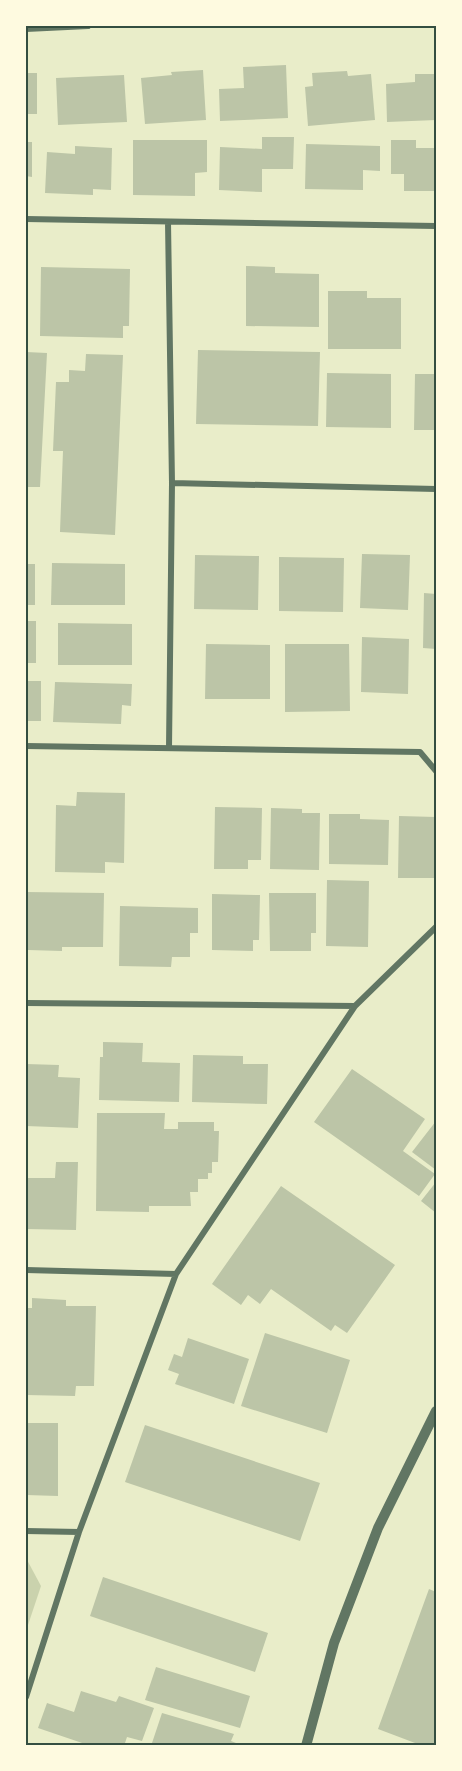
<svg xmlns="http://www.w3.org/2000/svg" width="462" height="1771" viewBox="0 0 462 1771" font-family="Figtree,sans-serif">
	<rect width="100%" height="100%" fill="#e9edc9"/>
	<path fill="#cad2ad" d="M26,1558l15,28 -15,45z"/>
	<path fill="#bcc5a7" d="M286,65l2,53 -68,3 -1,-32 25,-1 -1,-21z
		M203,70l3,50 -61,4 -4,-46 31,-3 -1,-3z
		M347,71l1,5 23,-2 4,46 -67,6 -3,-39 8,-1 -1,-13z
		M26,73h11v41h-11z
		M415,74h21v46l-49,2 -1,-38 29,-2z
		M124,75l3,47 -69,3 -2,-47z
		M262,137h32l-1,32h-31v23l-43,-2 1,-43 42,2z
		M133,140h74v32l-12,1v23l-62,-1z
		M391,140h25v8h20v43h-32v-17h-13z
		M26,142h6v35l-6,-1z
		M306,144l74,2v25l-17,-1v20l-58,-1z
		M75,146l37,2 -1,42 -18,-1v6l-48,-2 2,-41 28,2z
		M246,266l29,1v6l44,1v53l-73,-1z
		M41,267l89,2 -1,57h-6v12l-83,-2z
		M328,291h39v7h34v51h-73z
		M198,350l122,2 -2,74 -122,-2z
		M26,352l21,1 -7,134h-14z
		M86,354l37,1 -8,180 -55,-3 3,-81h-10l3,-69h13v-12l16,1z
		M327,373l64,1v54l-65,-1z
		M415,374h21v72l-2,-1v-15h-20z
		M362,554l48,1 -2,55 -48,-2z
		M195,555l64,1 -1,54 -64,-1z
		M279,557l65,1 -1,54 -64,-1z
		M52,563l73,1v41h-74z
		M26,564h9v41h-9z
		M424,593l12,1v55l-13,-1z
		M26,621h10v42h-10z
		M58,623l74,1v41h-74z
		M362,637l47,2 -1,55 -47,-2z
		M206,644l64,1v54h-65z
		M285,644h64l1,67 -65,1z
		M26,681h15v40h-15z
		M55,682l77,2 -1,22 -9,-1 -1,19 -68,-2z
		M77,792l48,1 -1,70 -19,-1v11l-50,-1 1,-67 20,1z
		M215,807l47,1 -1,52h-13v9h-34z
		M271,808l31,1v4h18l-1,57 -49,-1z
		M329,814h31v5l29,1 -1,45 -59,-1z
		M399,816l37,1v61h-38z
		M327,880l42,1 -1,66 -42,-1z
		M26,892l78,1 -1,54h-41v4l-34,-1v-8h-2z
		M269,893h47v40h-5v18h-41z
		M212,894l48,1 -1,45h-6v11l-41,-1z
		M120,906l78,2v25h-8v24h-18l-1,10 -52,-1z
		M103,1042l40,1 -1,19 38,1 -1,39 -80,-2 1,-43h3z
		M193,1055l50,1v8h25l-1,40 -75,-2z
		M26,1064l33,1 -1,12 22,1 -2,50 -52,-2z
		M352,1069l73,50 -22,32 32,23 -16,22 -105,-74z
		M97,1113h68l-1,16h14v-7h36v9h5l-1,31h-6v11h-4v6h-10v13h-8l1,14h-42v6l-53,-1z
		M436,1121v49l-24,-18z
		M56,1162h22l-2,68 -50,-1v-51h29z
		M436,1182v31l-15,-12z
		M281,1186l114,79 -48,68 -12,-8 -4,6 -60,-42 -11,15 -12,-9 -7,10 -29,-21z
		M32,1298l34,2v6h30l-2,80h-18l-1,10 -49,-1v-87h6z
		M265,1333l85,27 -23,73 -86,-27z
		M188,1338l61,21 -15,45 -59,-20 4,-10 -11,-4 6,-16 8,3z
		M26,1423h32v73l-32,-1z
		M145,1425l175,58 -20,58 -175,-59z
		M103,1577l165,56 -13,39 -165,-56z
		M429,1589l7,3v154h-13l-45,-17z
		M156,1667l94,29 -10,32 -95,-28z
		M81,1691l35,11 3,-6 35,12 -12,33 -15,-4 -3,9h-33l-53,-18 9,-25 27,9z
		M162,1713l72,21 -3,7 5,2 -1,3h-84z"/>
	<g fill="none" stroke-linecap="round" stroke-linejoin="round">
		<path stroke="#617663" stroke-width="6" d="M26,29l62,-3
			M26,219l410,7
			M168,222l4,261 -3,265
			M172,483l264,6
			M26,746l394,6 16,19
			M26,1003l329,3
			M26,1270l150,4
			M26,1531l53,1
			M26,1697l53,-165 97,-258 179,-268 81,-79"/>
		<path stroke="#617663" stroke-width="10" d="M306,1746l28,-103 44,-115 58,-117"/>
	</g>
	<rect width="462" height="1771" fill="none" stroke="#fefae0" stroke-width="54"/>
	<rect x="27" y="27" width="408" height="1717" fill="none" stroke="#344e41" stroke-width="2"/>
</svg>
